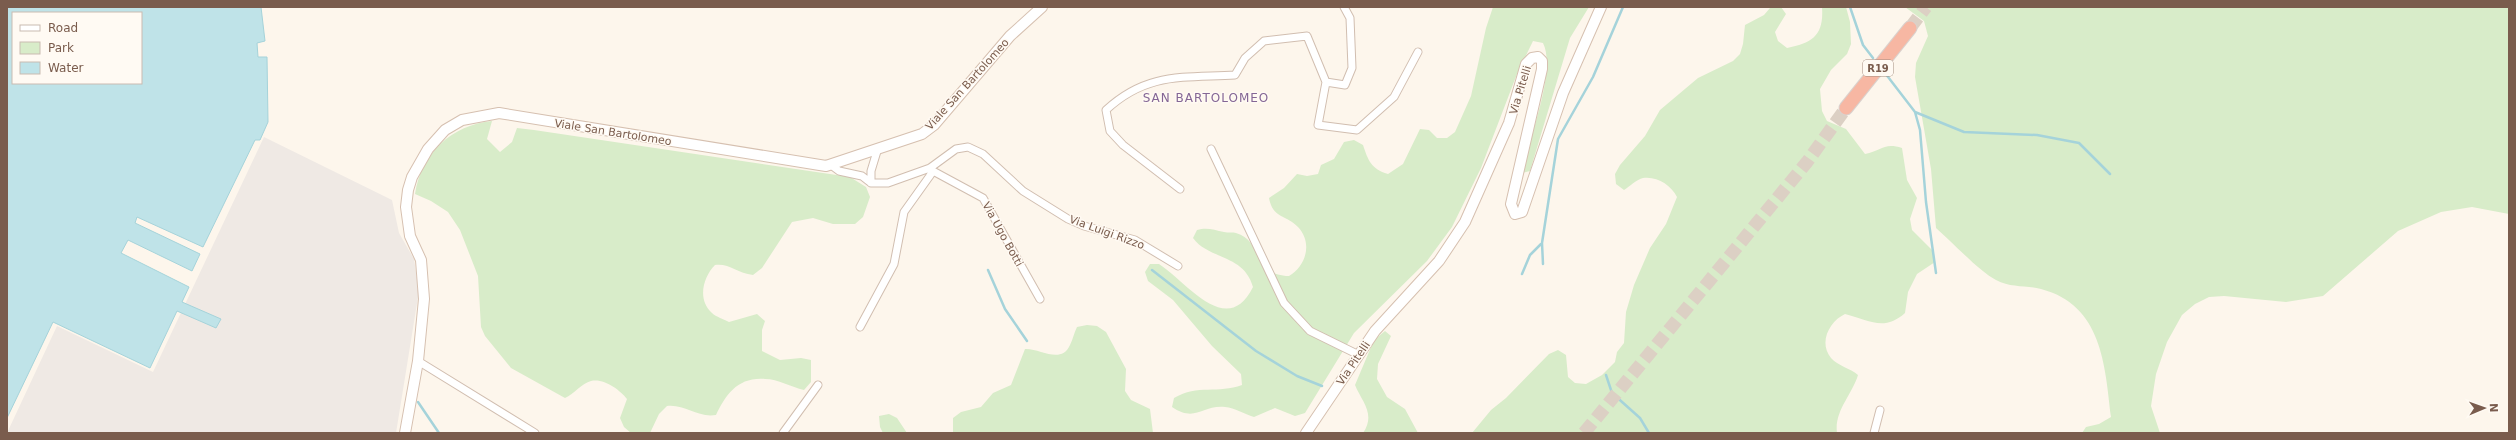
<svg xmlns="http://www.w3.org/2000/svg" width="2516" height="440" viewBox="0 0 2516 440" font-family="'DejaVu Sans',sans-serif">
	<rect width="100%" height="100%" fill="#fdf6ec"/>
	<path fill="#efe9e4" d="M264,137l128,63 7,33 15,26 5,32 -23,142h-389l50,-107 96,46z"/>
	<path fill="#d8ecc9" d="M1493,7h96l-19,31 -40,133 -8,2c6,-32 35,-102 21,-130l-10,-2 -16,33 -36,94 -29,59 -25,34 -73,72 -49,80 -10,3 -20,-8 -21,9c-10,-3 -19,-9 -29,-10 -24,-2 -29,16 -53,0l2,-9c24,-14 44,-4 68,-13l-1,-11 -29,-28 -39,-46 -25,-19 -3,-9 5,-8h9c29,19 68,75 94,23 -9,-33 -44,-27 -60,-49l4,-8c10,-3 17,0 27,2 4,1 9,0 12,1 28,8 15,42 53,43 17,-10 24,-33 9,-49 -12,-13 -25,-8 -29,-29l15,-10 13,-14 10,2 11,-2 3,-9 13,-6 10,-17 10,-2 9,5c5,15 8,24 25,29l15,-10 17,-35 9,1 8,8h10l8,-6 16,-36 15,-68z
		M1781,7l5,7 -11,18 3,9 9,7c26,-5 37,-13 35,-41h24l4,15 1,22 -4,10 -16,16 -11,19 2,22 5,10 19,8 19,25c16,-3 19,-12 37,-6l5,32 10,18 -7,21 2,11 21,21 2,11 -18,12 -9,18 -3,21c-21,19 -36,7 -60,1 -15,7 -27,28 -14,44 7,8 19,10 27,17 -6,20 -24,36 -21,58h-365l19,-23 15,-12 43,-44 9,-4 8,5 2,22 7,6 11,1 16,-9 13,-13 2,-10 7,-9 2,-31 8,-27 16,-37 16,-24 11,-27c-6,-12 -20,-21 -34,-19 -6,1 -14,9 -19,12l-8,-6 -1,-10 5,-9 25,-29 15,-26 38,-32 35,-17 7,-7 3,-10 2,-19 19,-10 6,-7z
		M1905,7h604v207l-37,-7 -31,5 -43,19 -75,65 -37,6 -62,-6 -15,1 -14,7 -13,11 -15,27 -11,32 -5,32 9,27h-78l4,-6 13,-3 12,-7c-6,-52 -9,-112 -70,-128 -16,-4 -30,-1 -45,-9 -16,-8 -45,-39 -60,-52l-5,-59 -16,-92 1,-14 12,-27 -4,-15z
		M492,121l-5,18 13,13 12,-10 5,-14 17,2 316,47 16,10 4,10 -7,20 -8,7h-22l-20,-6 -21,4 -30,46 -9,7c-16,-2 -24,-12 -38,-10 -12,12 -18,35 -3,48 4,4 12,6 17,9l28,-8 8,7 -3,9v21l18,9 21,-2 10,2v22l-7,8c-13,-3 -26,-11 -39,-11 -27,-2 -39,15 -49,36 -19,3 -31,-11 -49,-9l-8,8 -9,19h-19l-7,-6 -4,-9 7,-19c-7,-9 -23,-21 -36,-18 -9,2 -17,13 -26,17l-54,-30 -26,-32 -4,-9 -3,-51 -18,-46 -12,-18 -17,-11 -16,-7c6,-41 37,-69 77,-73z
		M1087,325l10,1 9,6 20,37 -1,22 6,9 19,9 3,24h-200v-15l8,-6 20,-5 12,-14 18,-8 14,-36c15,-1 36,16 45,-4 3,-6 4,-12 7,-18z
		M1385,331l6,5 -13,28 -1,15 10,18 18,12 13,24h-55c13,-19 -1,-31 -8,-48l19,-45z
		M889,414l8,4 10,15h-24l-3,-6 -1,-11z"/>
	<path fill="#bfe3e8" stroke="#a5d3da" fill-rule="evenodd" d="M7,7h254l4,34 -8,2 1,14h9l1,65 -8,18h-5l-52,107 -66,-30 -2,6 65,31 -8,17 -64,-31 -7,13 68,34 -7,15 39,17 -5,9 -39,-17 -27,57 -97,-46 -46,96zM13,13h128v70h-128z"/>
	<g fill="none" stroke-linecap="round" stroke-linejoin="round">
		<path stroke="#a5d3da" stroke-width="2.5" d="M1850,7l13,38 10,13
			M1885,73l30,39 5,18 6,72 10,71
			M1915,112l49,20 73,3 42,8 31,31
			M1543,264l-1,-21 16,-104 35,-62 30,-70
			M988,270l17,39 22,32
			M1152,270l104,81 41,25 25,10
			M1522,274l8,-19 11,-11
			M1606,375l6,18 28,25 9,15
			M418,402l21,31"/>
		<path stroke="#dcd0c4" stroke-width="13" stroke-dasharray="13 6" stroke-linecap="butt" d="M1910,28l16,-21
			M1584,433l223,-271 39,-54"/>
		<g stroke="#d1beb0" stroke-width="9">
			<path id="street" d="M1326,82l-8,43 39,5 37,-33 24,-45
				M1211,149l73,154 26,28 49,24
				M831,165l8,6 23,5 9,7h17l42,-15 26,-19 12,-2 15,7 40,37 45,28 16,7 51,14 43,26
				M933,171l50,27 57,101
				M871,183v-12l7,-23
				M1180,189l-57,-44 -13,-14 -4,-21c41,-38 77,-32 129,-35l10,-17 19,-17 43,-5 19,46 19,3 7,-17 -2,-50 -6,-11
				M860,327l34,-63 10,-52 25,-35 4,-6 -3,-3
				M418,361l117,72
				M783,433l35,-48
				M1874,433l6,-23"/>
		</g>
		<g stroke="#d6c0b0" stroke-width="12">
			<path id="secondary" d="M405,433l13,-72 6,-62 -3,-39 -11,-24 -4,-29 2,-17 4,-13 16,-28 17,-19 17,-10 37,-7 327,53 96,-32 12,-9 76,-89 32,-29
				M1306,433l69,-102 64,-70 26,-39 44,-99 17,-59 6,-6 6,-1 4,4v8l-31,135 4,10 7,-2 41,-119 38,-86"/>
		</g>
		<g stroke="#dad1cd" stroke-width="15">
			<path id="highway" d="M1846,108l64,-80"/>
		</g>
		<use href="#street" stroke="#fff" stroke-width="7"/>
		<use href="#secondary" stroke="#fff" stroke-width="10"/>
		<use href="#highway" stroke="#f7b7a3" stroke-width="13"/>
	</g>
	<g text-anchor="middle" stroke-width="3" stroke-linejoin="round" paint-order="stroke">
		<rect fill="#fffaf3" stroke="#a28b7f" stroke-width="1" x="1863" y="60" width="30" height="16" rx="3"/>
		<g font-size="10" font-weight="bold" fill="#7a5c4d">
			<text x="1878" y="72">R19</text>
		</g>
		<g font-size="11" fill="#7a5c4d" stroke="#fffaf3">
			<text transform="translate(967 84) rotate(-48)" y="4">Viale San Bartolomeo</text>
			<text transform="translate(1520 90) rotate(-73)" y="4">Via Pitelli</text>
			<text transform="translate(613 132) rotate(9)" y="4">Viale San Bartolomeo</text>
			<text transform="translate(1107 232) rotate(20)" y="4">Via Luigi Rizzo</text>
			<text transform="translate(1003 234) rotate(61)" y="4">Via Ugo Botti</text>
			<text transform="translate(1353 363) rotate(-56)" y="4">Via Pitelli</text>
		</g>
		<g font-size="12" letter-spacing="1" fill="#846695" stroke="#fffaf3">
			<text x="1206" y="102">SAN BARTOLOMEO</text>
		</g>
	</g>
	<rect width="2516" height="440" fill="none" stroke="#7a5c4d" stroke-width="16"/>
	<rect x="12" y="12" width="130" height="72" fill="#fffaf3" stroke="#cabbb1"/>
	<rect x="20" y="25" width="20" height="6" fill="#ffffff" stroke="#cabbb1"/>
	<text x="48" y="32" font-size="12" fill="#7a5c4d">Road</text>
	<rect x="20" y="42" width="20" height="12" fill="#d8ecc9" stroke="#cabbb1"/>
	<text x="48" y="52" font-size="12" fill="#7a5c4d">Park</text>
	<rect x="20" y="62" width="20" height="12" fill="#bfe3e8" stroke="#cabbb1"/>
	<text x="48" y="72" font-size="12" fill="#7a5c4d">Water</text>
	<g transform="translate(2484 408) rotate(88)" stroke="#fffaf3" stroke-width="3" paint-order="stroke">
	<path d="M0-3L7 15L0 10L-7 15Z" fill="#7a5c4d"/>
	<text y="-6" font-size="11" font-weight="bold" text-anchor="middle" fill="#7a5c4d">N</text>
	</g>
</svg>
